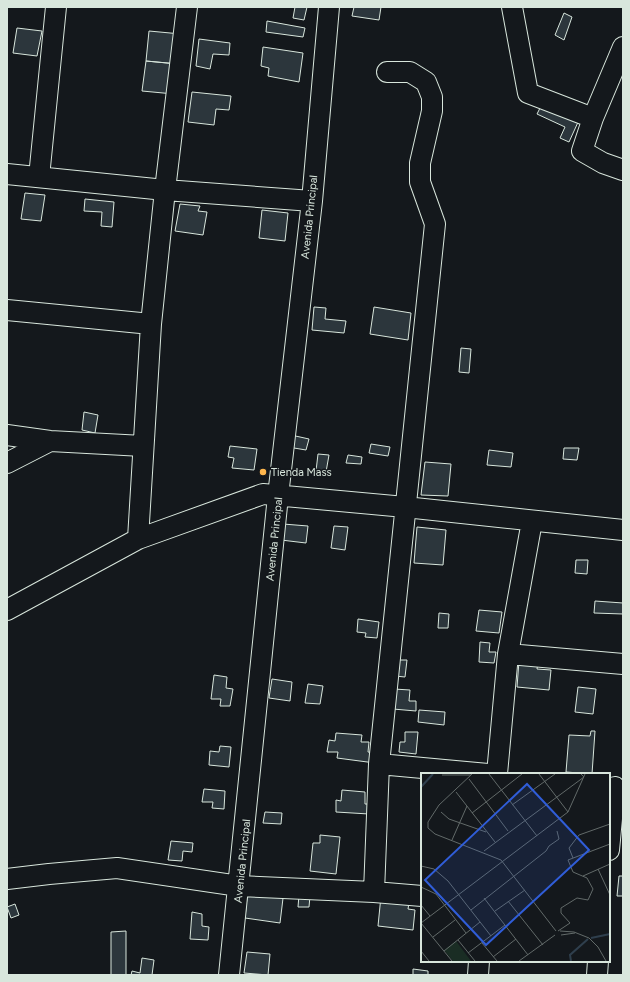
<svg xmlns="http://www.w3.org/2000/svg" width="630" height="982" viewBox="0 0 630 982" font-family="Figtree,sans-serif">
	<rect width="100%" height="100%" fill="#14181c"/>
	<path fill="#2c363c" stroke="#d8e6dc" d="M295,7h12l-3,13 -11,-2z
		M354,7h27l-2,13 -27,-4z
		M564,13l8,4 -8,23 -9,-5z
		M267,21l38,7 -2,9 -37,-5z
		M17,28l25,3 -5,25 -24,-3z
		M149,31l32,3 -3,30 -32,-3z
		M199,39l31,4 -1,12 -16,-1 -3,15 -14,-3z
		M263,47l40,6 -4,29 -31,-6 1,-8 -8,-2z
		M146,61l32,3 -4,30 -32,-3z
		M192,92l39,4 -2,14 -13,-1 -2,16 -26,-3z
		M542,104l37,16 -10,22 -9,-4 5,-11 -28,-13z
		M25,193l20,2 -4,26 -20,-2z
		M85,199l29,3 -2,25 -11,-1 1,-14 -18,-1z
		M180,204l20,2 -2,5 9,1 -4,23 -28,-4z
		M262,210l26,3 -3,28 -26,-3z
		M314,307l12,1 -1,11 21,2 -2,12 -32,-3z
		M374,307l37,6 -3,27 -38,-6z
		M461,348l10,1 -2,24 -10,-1z
		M84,412l14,3 -3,18 -13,-3z
		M291,435l18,4 -3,11 -18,-3z
		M371,444l19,3 -2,9 -19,-3z
		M230,446l27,3 -3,21 -22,-2 2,-10 -6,-1z
		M564,448h15l-2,12 -14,-1z
		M489,450l24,3 -2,14 -24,-2z
		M318,454l11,1 -3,17 -10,-1z
		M348,455l14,2 -1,7 -15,-1z
		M425,462l26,2 -3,32 -27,-1z
		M283,524l25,2 -2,17 -25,-3z
		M334,526l14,1 -3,23 -14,-2z
		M417,527l29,3 -3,35 -29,-2z
		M576,560h12l-1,14 -12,-1z
		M595,601l28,2v11l-29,-1z
		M479,610l23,2 -3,21 -23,-2z
		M439,613l10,1 -1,14h-10z
		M358,619l21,3 -2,16 -12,-1 1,-4 -9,-1z
		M480,642l10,1 -1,9h7l-2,11 -15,-1z
		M396,660h11l-2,17 -10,-1z
		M519,661l19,1 -1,7 14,1 -2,20 -32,-3z
		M214,675l13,2 -1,11 7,1 -3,17h-10l1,-7h-10z
		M272,679l20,3 -2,19 -21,-3z
		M308,684l15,2 -3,18 -15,-1z
		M578,687l18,2 -3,25 -18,-2z
		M394,689l16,1 -1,11h7v10l-23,-2z
		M419,710l26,2 -1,13 -26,-3z
		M591,731h4l-3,43 -26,-2 3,-37 21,1z
		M405,732h13l-2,22 -17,-2 1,-10h5z
		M336,733l26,2 -1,7h8l-1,10 8,1 -1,10 -38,-5 1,-6h-11l2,-12 6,1z
		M220,746l11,1 -2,20 -20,-2 1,-14 9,1z
		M204,789l21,2 -1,18 -12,-1 1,-6h-11z
		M342,790l23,2v12h5l-1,10 -33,-2v-12l5,1z
		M265,812l17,1 -1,11 -18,-1z
		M320,835l20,2 -4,37 -26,-3 3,-28h7z
		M171,841l22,2 -1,9 -9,-1 -1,10 -14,-1z
		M619,876h4v20h-6z
		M248,887l36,3 -4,33 -35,-5z
		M299,895l11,1 -1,11h-11z
		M381,896l28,7 -1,6 7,1 -2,20 -35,-4z
		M15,904l4,11 -8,3 -4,-11z
		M192,912l10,2v12l7,1 -1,13 -18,-1z
		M126,931v44h-15v-43z
		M247,952l23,2 -2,21 -24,-2z
		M142,958l12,2 -2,15h-21l1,-4 8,2z
		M413,969l15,2v4h-15z"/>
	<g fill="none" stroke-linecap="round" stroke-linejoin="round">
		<g stroke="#d8e6dc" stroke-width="22">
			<path id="minor" d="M512,7l16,86 65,25
				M623,47l-30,71 -11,33 21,12 20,7
				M7,174l158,16 147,11
				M39,177l17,-170
				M7,310l144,14
				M7,435l43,6 93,5
				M7,463l43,-22
				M138,539l13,-215 14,-134 22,-183
				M7,610l131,-71 125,-45 142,13 218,23
				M508,654l115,10
				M379,764l109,10
				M497,774l11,-120 24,-133
				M609,850l6,-63
				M7,879l42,-5 68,-6 122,18 135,6 48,4
				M374,892l5,-128 56,-540 -15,-42v-19l12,-52v-14l-6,-15 -16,-10h-23
				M229,975l49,-479 34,-295 17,-194
				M478,975l1,-14
				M597,975l1,-14"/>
		</g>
		<use href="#minor" stroke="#14181c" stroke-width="20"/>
	</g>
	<circle fill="#ffb74d" stroke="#14181c" stroke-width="1.5" cx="263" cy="472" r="4"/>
	<g text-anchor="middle" stroke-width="3" stroke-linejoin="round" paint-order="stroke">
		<g font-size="11" fill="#d8e6dc" stroke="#14181c">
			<text transform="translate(309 217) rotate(-84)" y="4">Avenida Principal</text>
			<text transform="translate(274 539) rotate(-84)" y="4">Avenida Principal</text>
			<text transform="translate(242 861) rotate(-84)" y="4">Avenida Principal</text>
		</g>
		<g font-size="11" fill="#d8e6dc" stroke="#14181c" text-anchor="start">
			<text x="271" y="476">Tienda Mass</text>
		</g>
	</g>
	<g transform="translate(421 773)">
		<rect width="189" height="189" fill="#14181c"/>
		<path d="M35,168l15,20h-18l-9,-11z" fill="#1a2d24"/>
		<path fill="none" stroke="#2f3f4d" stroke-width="2" d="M0,14l12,-13M170,165l19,-4M150,188l-1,-6 18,-16"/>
		<path fill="none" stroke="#626a69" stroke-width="1" d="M51,1l-33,31 -11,17v6l7,6 66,26 55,71M68,1l48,62M118,1l29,38M21,2h29M48,6l39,52M35,19l39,50M91,32l43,-31M20,39l8,7 37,13M51,40l50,-39M31,67l15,-34M63,78l100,-74 -3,-3M152,85l-4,-10 10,-13 31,-11M0,93l13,3 14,12 43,55M177,96l12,26M162,103l27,-12M0,114l15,7 30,39M63,125l44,57M87,128l35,44M0,132l9,11M50,137l75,-59 3,-5 10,-7 -2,-8M74,138l30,-21M0,150l147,-111 17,-38M0,150l31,38M137,158l12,-8 -9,-10v-5l16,-10 11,2 5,-11 -6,-11 -14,-6 -5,-12 42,-16M139,158l14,1 15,6 9,9 8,14M140,162l14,-2M12,164l22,-17M37,167l17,21M61,170l15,18M0,178l8,10M23,178l36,-29M47,180l37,-28M72,184l23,-18M98,188l36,-26"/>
		<path fill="#305dd8" fill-opacity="0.15" stroke="#305dd8" stroke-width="2" d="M106,11l62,66 -103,95 -61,-65z"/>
		<rect width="189" height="189" fill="none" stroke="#d8e6dc" stroke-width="2"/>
	</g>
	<rect width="630" height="982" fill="none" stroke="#d8e6dc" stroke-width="16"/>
</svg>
